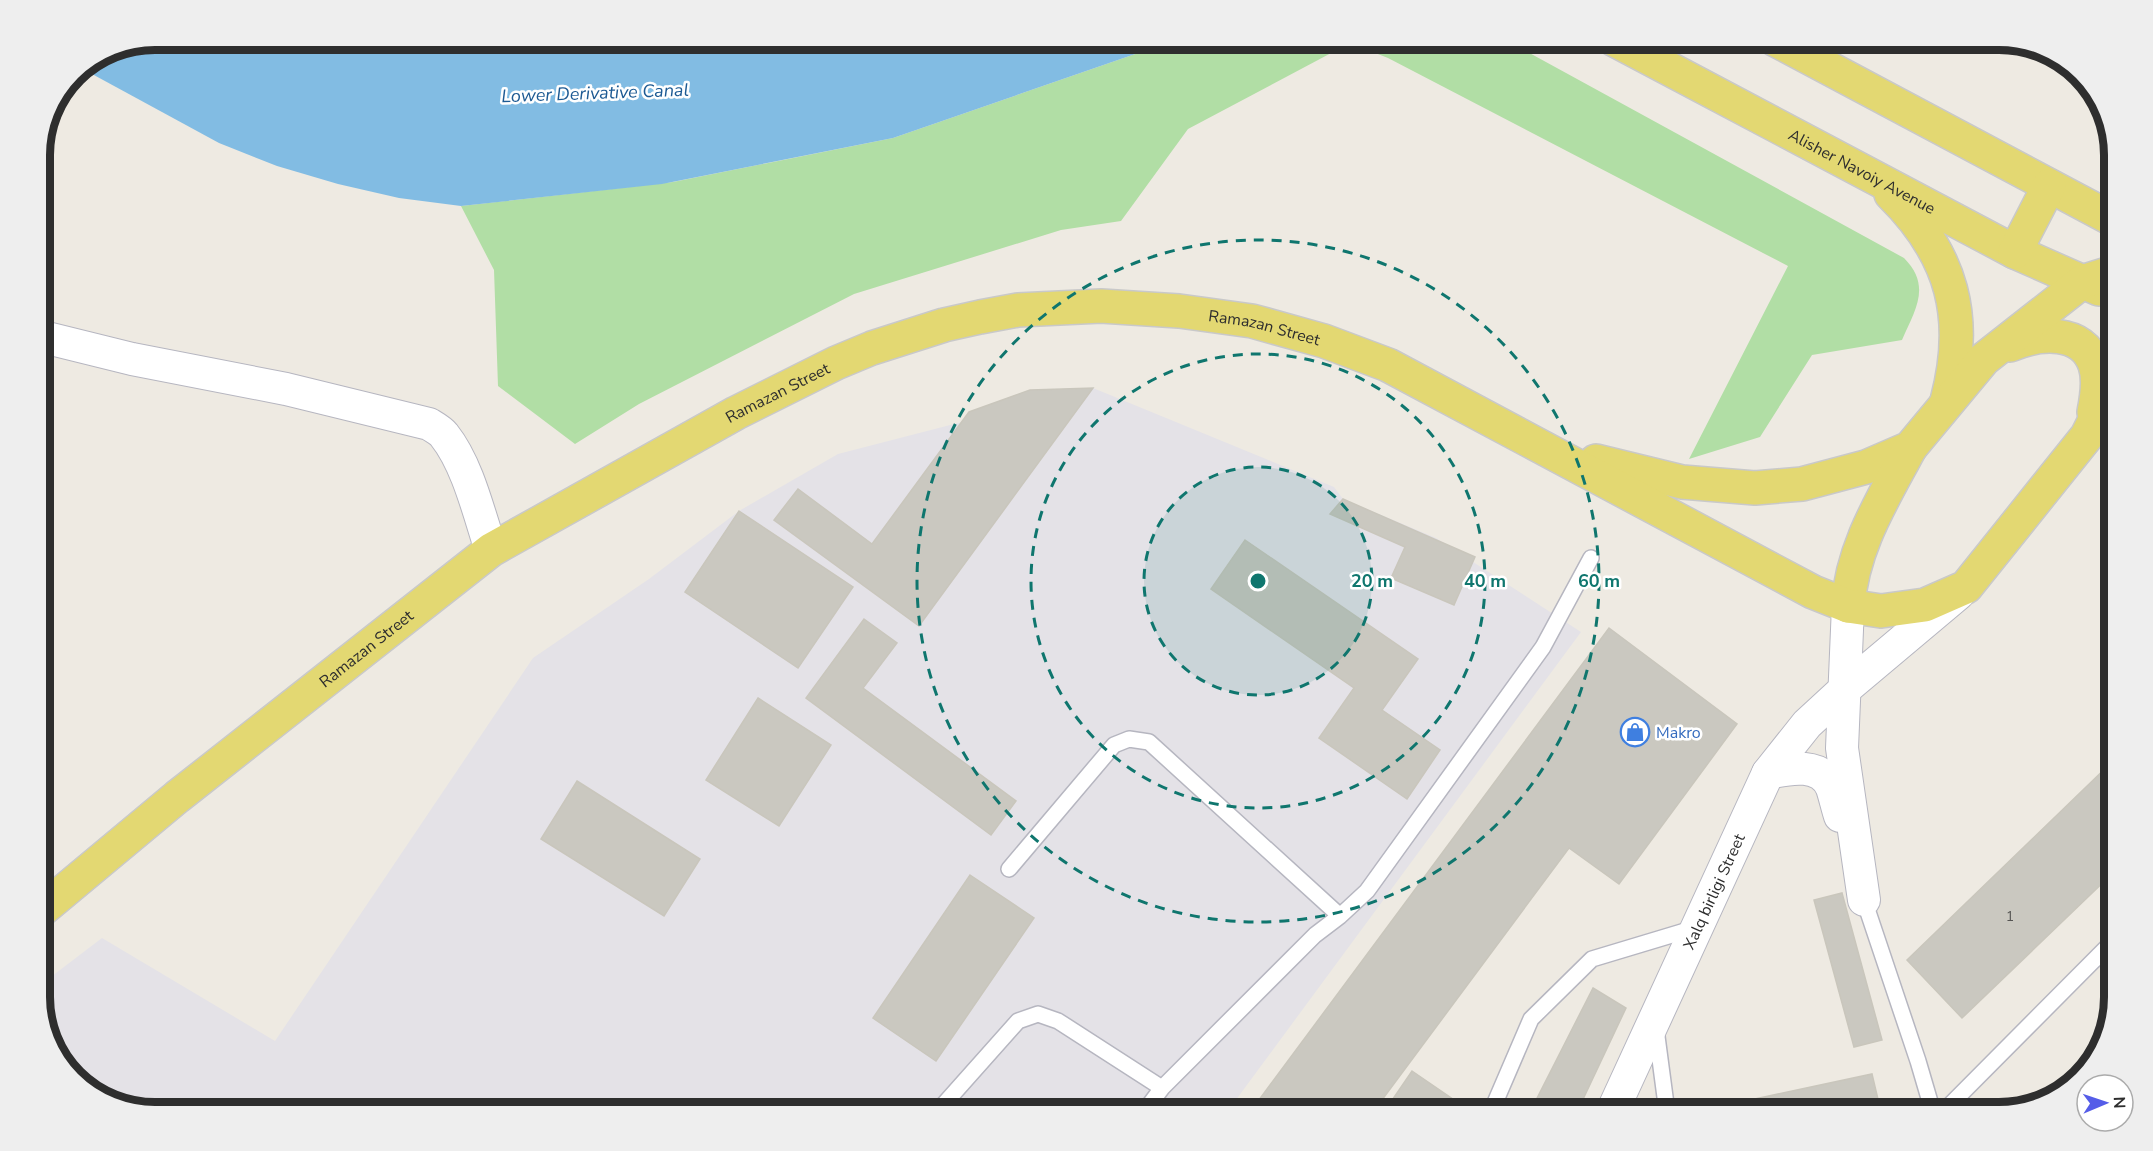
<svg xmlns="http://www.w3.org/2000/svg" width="2153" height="1151" viewBox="0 0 2153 1151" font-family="'Nunito Sans',sans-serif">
	<rect width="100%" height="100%" fill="#eeeae2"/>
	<path fill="#e4e2e7" d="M1093,388l241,99 9,12 93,39 145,94 -354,480h-1072l-52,-12 -44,-39 -20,-57v-18l63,-48 173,103 258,-383 116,-79 90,-68 99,-57z"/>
	<path fill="#b1dea5" d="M1172,39h332l400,219c28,28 11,52 -2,82l-90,15 -52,82 -71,22 99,-193 -400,-208 -38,-15 -162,86 -67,92 -60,9 -207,64 -215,110 -64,40 -77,-58 -4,-116 -33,-64 212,-24 220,-44 248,-86z"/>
	<path fill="#82bce3" d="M155,39h1017l-31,13 -248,86 -231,46 -201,22 -62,-8 -61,-14 -61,-18 -58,-23 -138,-75 30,-20z"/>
	<path fill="#cac8c0" stroke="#c9c6bc" stroke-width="1.5" d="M1093,388l-174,238 -145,-106 24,-31 74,55 97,-132 61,-22z
		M1343,499l132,58 -21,48 -63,-27 14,-31 -75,-33z
		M739,511l114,76 -55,81 -113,-76z
		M1245,540l173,119 -36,51 58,40 -33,49 -88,-61 35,-50 -143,-99z
		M864,619l33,24 -34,45 153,113 -25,34 -185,-137z
		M1609,628l128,96 -118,160 -50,-36 -196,264h-123z
		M758,698l73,47 -52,81 -73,-46z
		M2114,760v112l-152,146 -55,-58z
		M577,781l123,78 -36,57 -123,-77z
		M970,875l64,43 -98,143 -63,-43z
		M1842,893l40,147 -28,7 -40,-147z
		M1593,988l33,20 -49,104h-47z
		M1412,1071l48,33 -5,8h-71z
		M1872,1074l9,38h-157l-2,-6z"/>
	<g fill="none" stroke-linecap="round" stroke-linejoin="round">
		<g stroke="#b6b6c0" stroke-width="18">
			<path id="service" d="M1009,869l105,-124 15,-6 20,3 191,174
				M1864,900l54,161 15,51
				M2099,955l15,12
				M1656,1029l11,83
				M937,1112l81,-91 20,-7 20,7 104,67
				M1144,1112l18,-24 153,-153 25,-19 27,-25 176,-244 48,-89
				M1491,1112l40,-93 61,-60 103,-31
				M1943,1112l171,-172"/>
		</g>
		<g stroke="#b6b6c0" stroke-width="34">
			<g id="minor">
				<path d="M39,336l93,23 154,30 143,35c5,3 12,7 15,11 24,30 35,79 47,115"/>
				<path d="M1848,606l-6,142 22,152"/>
				<path d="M1768,773c22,-5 54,-11 64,15 3,9 5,19 8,28"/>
				<path id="s1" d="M1612,1112l156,-339 39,-49 38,-35 113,-95"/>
			</g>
		</g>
		<g stroke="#c9c9c9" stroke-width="36">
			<g id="primary">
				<path id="s2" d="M1613,39l402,213 84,37"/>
				<path d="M1774,39l340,181"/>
				<path d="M1891,194c62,61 78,124 56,207"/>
				<path d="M2015,252l34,-66"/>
				<path d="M2010,345c28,-12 73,-17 85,20 5,15 2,32 -1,47"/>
				<path d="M1596,461l86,21 73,6 47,-4 64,-17 44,-19 74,-89 98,-77 32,-10"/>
				<path d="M1848,606c4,-59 35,-107 62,-158"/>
				<path id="s3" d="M39,912l138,-115 314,-247 245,-137 100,-50 36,-15 72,-23 36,-8 38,-7 83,-4 78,5 73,10 72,20 64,24 425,227 35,14 33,5 44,-6 41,-18 121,-151 27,-54"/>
			</g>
		</g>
		<use href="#service" stroke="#fff" stroke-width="15"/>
		<use href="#minor" stroke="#fff" stroke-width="32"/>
		<use href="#primary" stroke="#e3d872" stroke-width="33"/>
	</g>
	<circle cx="1258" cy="581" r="114" fill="#0f766e" fill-opacity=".12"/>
	<g fill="none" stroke="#0f766e" stroke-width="3" stroke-dasharray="10 8">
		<circle cx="1258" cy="581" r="114"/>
		<circle cx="1258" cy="581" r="227"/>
		<circle cx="1258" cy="581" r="341"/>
	</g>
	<defs>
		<g id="shop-ring" transform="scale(1.5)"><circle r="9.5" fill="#fff" stroke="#3f7fe0" stroke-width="1.5"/><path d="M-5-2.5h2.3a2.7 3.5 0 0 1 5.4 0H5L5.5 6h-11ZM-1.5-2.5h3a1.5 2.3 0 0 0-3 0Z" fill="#3f7fe0"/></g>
	</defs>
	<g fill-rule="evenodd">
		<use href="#shop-ring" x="1635" y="732"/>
	</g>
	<g text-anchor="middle" stroke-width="5" stroke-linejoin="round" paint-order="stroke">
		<g font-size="14" fill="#555452">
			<text x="2010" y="921">1</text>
		</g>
		<g font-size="16" fill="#2e2e2e" stroke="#fff">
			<text dy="6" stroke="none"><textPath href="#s2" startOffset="282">Alisher Navoiy Avenue</textPath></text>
			<text dy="6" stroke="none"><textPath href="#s3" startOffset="1410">Ramazan Street</textPath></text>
			<text dy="6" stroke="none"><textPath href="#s3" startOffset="906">Ramazan Street</textPath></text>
			<text dy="6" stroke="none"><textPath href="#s3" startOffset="420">Ramazan Street</textPath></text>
			<text dy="6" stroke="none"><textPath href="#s1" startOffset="243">Xalq birligi Street</textPath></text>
		</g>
		<g font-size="16" fill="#366cbe" stroke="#fff" text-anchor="start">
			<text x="1656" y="738">Makro</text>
		</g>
		<g font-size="18" font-style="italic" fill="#1d5a93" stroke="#fff">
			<text transform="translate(595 93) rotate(-2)" y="6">Lower Derivative Canal</text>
		</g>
	</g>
	<path d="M0 0H2153V1151H0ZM155 50H1999A105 105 0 0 1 2104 155V997A105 105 0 0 1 1999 1102H155A105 105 0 0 1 50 997V155A105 105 0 0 1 155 50Z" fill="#eee" fill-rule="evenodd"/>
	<path fill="none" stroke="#2e2e2e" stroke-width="8" d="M155 50H1999A105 105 0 0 1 2104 155V997A105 105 0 0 1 1999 1102H155A105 105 0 0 1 50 997V155A105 105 0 0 1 155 50Z"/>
	<circle cx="1258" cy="581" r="9" fill="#0f766e" stroke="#fff" stroke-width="3"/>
	<g font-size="18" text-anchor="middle" font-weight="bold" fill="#0f766e" stroke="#fff" stroke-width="5" stroke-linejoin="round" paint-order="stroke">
		<text x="1372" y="587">20 m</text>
		<text x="1485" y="587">40 m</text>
		<text x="1599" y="587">60 m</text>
	</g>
	<g transform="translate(2105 1103) rotate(88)"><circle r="28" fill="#ffffff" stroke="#ababab" stroke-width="1.5"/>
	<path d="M0-4.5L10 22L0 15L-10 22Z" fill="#555de8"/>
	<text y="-9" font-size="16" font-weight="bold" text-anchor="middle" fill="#2e2e2e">N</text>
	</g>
</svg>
